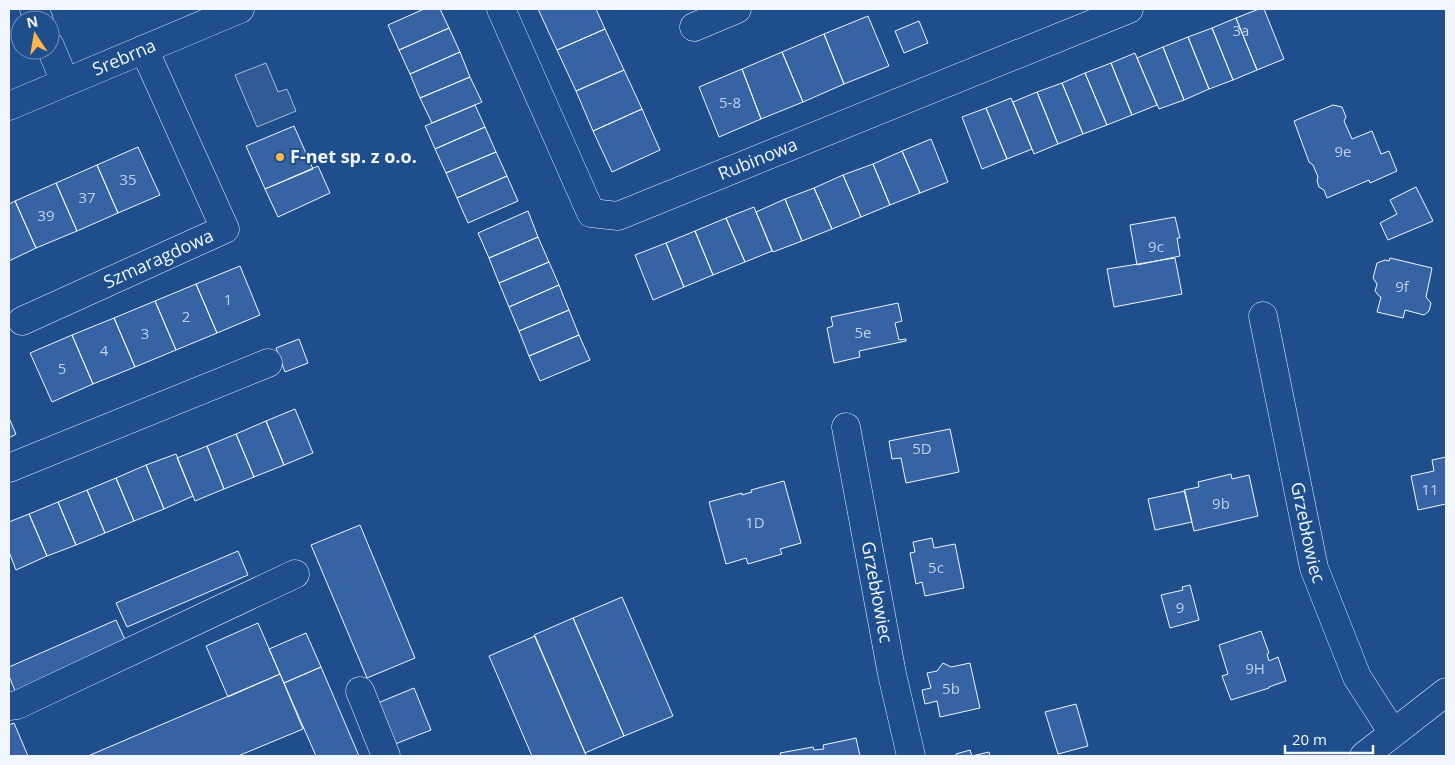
<svg xmlns="http://www.w3.org/2000/svg" width="1455" height="765" viewBox="0 0 1455 765" font-family="'Open Sans',sans-serif">
	<rect width="100%" height="100%" fill="#1f4e8c"/>
	<path fill="#305b95" stroke="#a8bbd7" d="M266,63l12,29 9,-3 9,22 -39,16 -22,-52z"/>
	<path fill="#3563a3" stroke="#f2f6ff" d="M424,9h16l9,19 -50,22 -11,-25z
		M538,9h58l9,20 -48,21z
		M1259,9h5l20,50 -27,11 -21,-52z
		M868,16l21,50 -45,18 -20,-50z
		M1236,18l21,52 -24,10 -21,-52z
		M919,21l9,22 -24,10 -9,-22z
		M449,28l11,24 -50,22 -11,-24z
		M1212,28l21,52 -24,9 -21,-52z
		M605,29l19,41 -48,21 -19,-41z
		M824,34l20,50 -41,18 -21,-50z
		M1188,37l21,52 -25,11 -21,-53z
		M1163,47l21,53 -25,9 -22,-51z
		M460,52l10,25 -50,21 -10,-24z
		M782,52l21,50 -42,17 -19,-50z
		M1135,53l22,52 -25,10 -21,-52z
		M1111,63l21,52 -25,10 -22,-52z
		M742,69l19,50 -42,18 -20,-50z
		M624,70l18,39 -49,22 -17,-40z
		M1085,73l22,52 -24,9 -21,-51z
		M470,77l12,25 -50,21 -12,-25z
		M1062,83l21,51 -25,10 -21,-52z
		M1037,92l21,52 -24,10 -21,-52z
		M1011,98l21,51 -25,10 -21,-51z
		M475,105l10,22 -50,22 -10,-23z
		M1333,105l9,2 4,10 -2,4 8,18 20,-8 9,23 8,-3 8,20 -27,12 -1,-3 -42,18 -3,-8 -5,-3 -2,-6 1,-4 -5,-12 -4,-3 -15,-41z
		M986,108l21,51 -25,10 -20,-52z
		M642,109l18,41 -48,22 -19,-41z
		M294,126l19,43 -48,20 -19,-43z
		M485,127l11,25 -50,21 -11,-24z
		M931,139l17,43 -28,11 -18,-42z
		M138,147l22,48 -42,18 -21,-48z
		M902,151l18,42 -30,12 -17,-41z
		M496,152l11,24 -50,22 -11,-25z
		M873,164l17,41 -29,12 -18,-42z
		M97,165l21,48 -41,18 -21,-48z
		M318,166l12,27 -52,24 -13,-28z
		M843,175l18,42 -29,12 -18,-41z
		M507,176l11,25 -50,22 -11,-25z
		M56,183l21,48 -41,17 -21,-47z
		M1416,187l17,34 -45,19 -8,-17 17,-9 -7,-14z
		M814,188l18,41 -30,12 -17,-42z
		M785,199l17,42 -29,11 -17,-40z
		M15,201l21,47 -27,13v-57z
		M754,207l18,44 -27,11 -19,-44z
		M528,211l10,26 -49,21 -11,-25z
		M1175,217l5,21h-3l3,18 -43,9 -7,-40z
		M726,218l19,44 -32,13 -18,-44z
		M695,231l18,44 -29,12 -18,-44z
		M538,237l11,25 -50,21 -10,-25z
		M666,243l18,44 -31,13 -18,-45z
		M1175,258l7,36 -68,13 -7,-38z
		M1390,258l42,10 -6,29 5,6 -2,8 -5,4 -19,-5 -2,8 -26,-6 4,-15 -2,-1 -4,-5 2,-7 -4,-6 4,-15 8,-3 4,1z
		M549,262l10,23 -50,22 -10,-24z
		M240,266l20,49 -43,18 -21,-49z
		M196,284l21,49 -41,17 -21,-49z
		M559,285l10,25 -50,21 -10,-24z
		M155,301l21,49 -41,17 -21,-49z
		M898,303l4,18 -7,2 4,17 7,-1v2l-47,10 1,6 -26,6 -7,-35 6,-2 -2,-9z
		M569,310l10,25 -50,21 -10,-25z
		M114,318l21,49 -42,17 -21,-49z
		M72,335l21,49 -41,18 -22,-49z
		M579,335l11,25 -50,21 -11,-25z
		M299,339l9,24 -23,9 -9,-24z
		M295,409l18,44 -29,12 -18,-44z
		M9,418l7,16 -7,4z
		M266,421l18,44 -30,12 -18,-43z
		M950,429l9,43 -53,11 -5,-25 -9,1 -3,-18z
		M236,434l18,43 -30,12 -17,-43z
		M207,446l17,43 -29,12 -18,-43z
		M176,454l17,42 -29,13 -18,-44z
		M1446,457v47l-28,6 -7,-34 23,-5 -2,-11z
		M146,465l18,44 -30,12 -18,-43z
		M1231,474l1,5 17,-4 9,41 -64,15 -10,-41 15,-3 -1,-5z
		M116,478l18,43 -29,12 -18,-43z
		M784,481l17,62 -21,6 2,5 -34,10 -2,-6 -20,6 -17,-62 33,-9v2l10,-3 -1,-2z
		M87,490l18,43 -29,12 -18,-43z
		M1185,491l7,31 -37,8 -7,-31z
		M58,502l18,43 -29,11 -18,-42z
		M29,514l18,42 -31,14 -7,-18v-30z
		M360,525l55,133 -48,20 -56,-133z
		M932,538l2,10 21,-4 9,44 -39,8 -3,-14 -6,2 -6,-31 5,-1 -2,-10z
		M238,551l10,24 -121,52 -11,-24z
		M1190,585l9,35 -29,8 -9,-33 22,-5 -1,-3z
		M622,597l51,119 -49,20 -51,-118z
		M573,618l51,118 -39,17 -51,-118z
		M116,620l10,22 -111,49 -6,-15v-9z
		M258,623l22,51 -52,23 -22,-51z
		M1261,631l8,22 -2,1 2,7 9,-4 8,24 -17,6v1l-38,12 -9,-24 6,-2 -9,-29z
		M306,633l15,34 -37,16 -15,-34z
		M535,636l51,119 -3,1h-51l-43,-100z
		M943,663l8,4 19,-4 10,45 -40,9 -3,-16 -12,3 -3,-14 9,-2 -4,-15 10,-2z
		M321,667l38,89h-43l-32,-73z
		M280,674l23,55 -65,27h-150z
		M414,688l17,42 -41,16 -17,-41z
		M1076,704l12,42 -30,8 -13,-42z
		M14,723l14,33h-19v-31z
		M856,738l4,18h-79l-1,-3 33,-6 1,3 10,-1 -1,-4z
		M970,750l2,6 17,-4 1,4h-34v-2z"/>
	<g fill="none" stroke-linecap="round" stroke-linejoin="round">
		<g stroke="#f2f6ff" stroke-width="29">
			<g id="minor">
				<path d="M34,9l5,11"/>
				<path id="s1" d="M501,9l90,204 27,3 511,-207"/>
				<path d="M694,27l43,-18"/>
				<path d="M50,46l15,36"/>
				<path id="s2" d="M9,106l231,-97"/>
				<path id="s3" d="M1263,316l51,252 43,109 36,56"/>
				<path id="s4" d="M22,321l203,-92 -81,-180"/>
				<path id="s5" d="M846,427l46,247 19,82"/>
				<path d="M9,468l259,-105"/>
				<path d="M360,691l26,65"/>
				<path d="M9,706l8,-1 278,-131"/>
				<path d="M1364,756l82,-64"/>
			</g>
		</g>
		<use href="#minor" stroke="#1f4e8c" stroke-width="28"/>
	</g>
	<circle fill="#ffb74d" stroke="#1f4e8c" stroke-width="2" cx="280" cy="157" r="5"/>
	<g text-anchor="middle" stroke-width="4" stroke-linejoin="round" paint-order="stroke">
		<g font-size="15" fill="#c3d1e8">
			<text x="1241" y="36">3a</text>
			<text x="730" y="108">5-8</text>
			<text x="1343" y="157">9e</text>
			<text x="128" y="185">35</text>
			<text x="87" y="203">37</text>
			<text x="46" y="221">39</text>
			<text x="1156" y="252">9c</text>
			<text x="1402" y="292">9f</text>
			<text x="228" y="305">1</text>
			<text x="186" y="322">2</text>
			<text x="863" y="338">5e</text>
			<text x="145" y="339">3</text>
			<text x="104" y="356">4</text>
			<text x="62" y="374">5</text>
			<text x="922" y="454">5D</text>
			<text x="1430" y="495">11</text>
			<text x="1221" y="509">9b</text>
			<text x="755" y="528">1D</text>
			<text x="936" y="573">5c</text>
			<text x="1180" y="613">9</text>
			<text x="1255" y="674">9H</text>
			<text x="951" y="694">5b</text>
		</g>
		<g font-size="18" fill="#f2f6ff" stroke="#1f4e8c">
			<text dy="6" stroke="none"><textPath href="#s2" startOffset="125">Srebrna</textPath></text>
			<text dy="6" stroke="none"><textPath href="#s1" startOffset="401">Rubinowa</textPath></text>
			<text dy="6" stroke="none"><textPath href="#s4" startOffset="150">Szmaragdowa</textPath></text>
			<text dy="6" stroke="none"><textPath href="#s3" startOffset="221">Grzebłowiec</textPath></text>
			<text dy="6" stroke="none"><textPath href="#s5" startOffset="168">Grzebłowiec</textPath></text>
		</g>
		<g font-size="18" font-weight="bold" fill="#f2f6ff" stroke="#1f4e8c" text-anchor="start">
			<text x="290" y="163">F-net sp. z o.o.</text>
		</g>
	</g>
	<rect width="1455" height="765" fill="none" stroke="#f2f6ff" stroke-width="20"/>
	<g transform="translate(35 35) rotate(348)"><circle r="24" fill="#1f4e8c" stroke="#7391ba"/>
	<path d="M0-4L9 19L0 12L-9 19Z" fill="#ffb74d"/>
	<text y="-8" font-size="14" font-weight="bold" text-anchor="middle" fill="#f2f6ff">N</text>
	</g>
	<path d="M1285 745v8h88v-8" fill="none" stroke="#f2f6ff" stroke-width="2.5"/>
	<text x="1292" y="745" font-size="15" fill="#f2f6ff" stroke="#1f4e8c" stroke-width="4" paint-order="stroke">20 m</text>
</svg>
